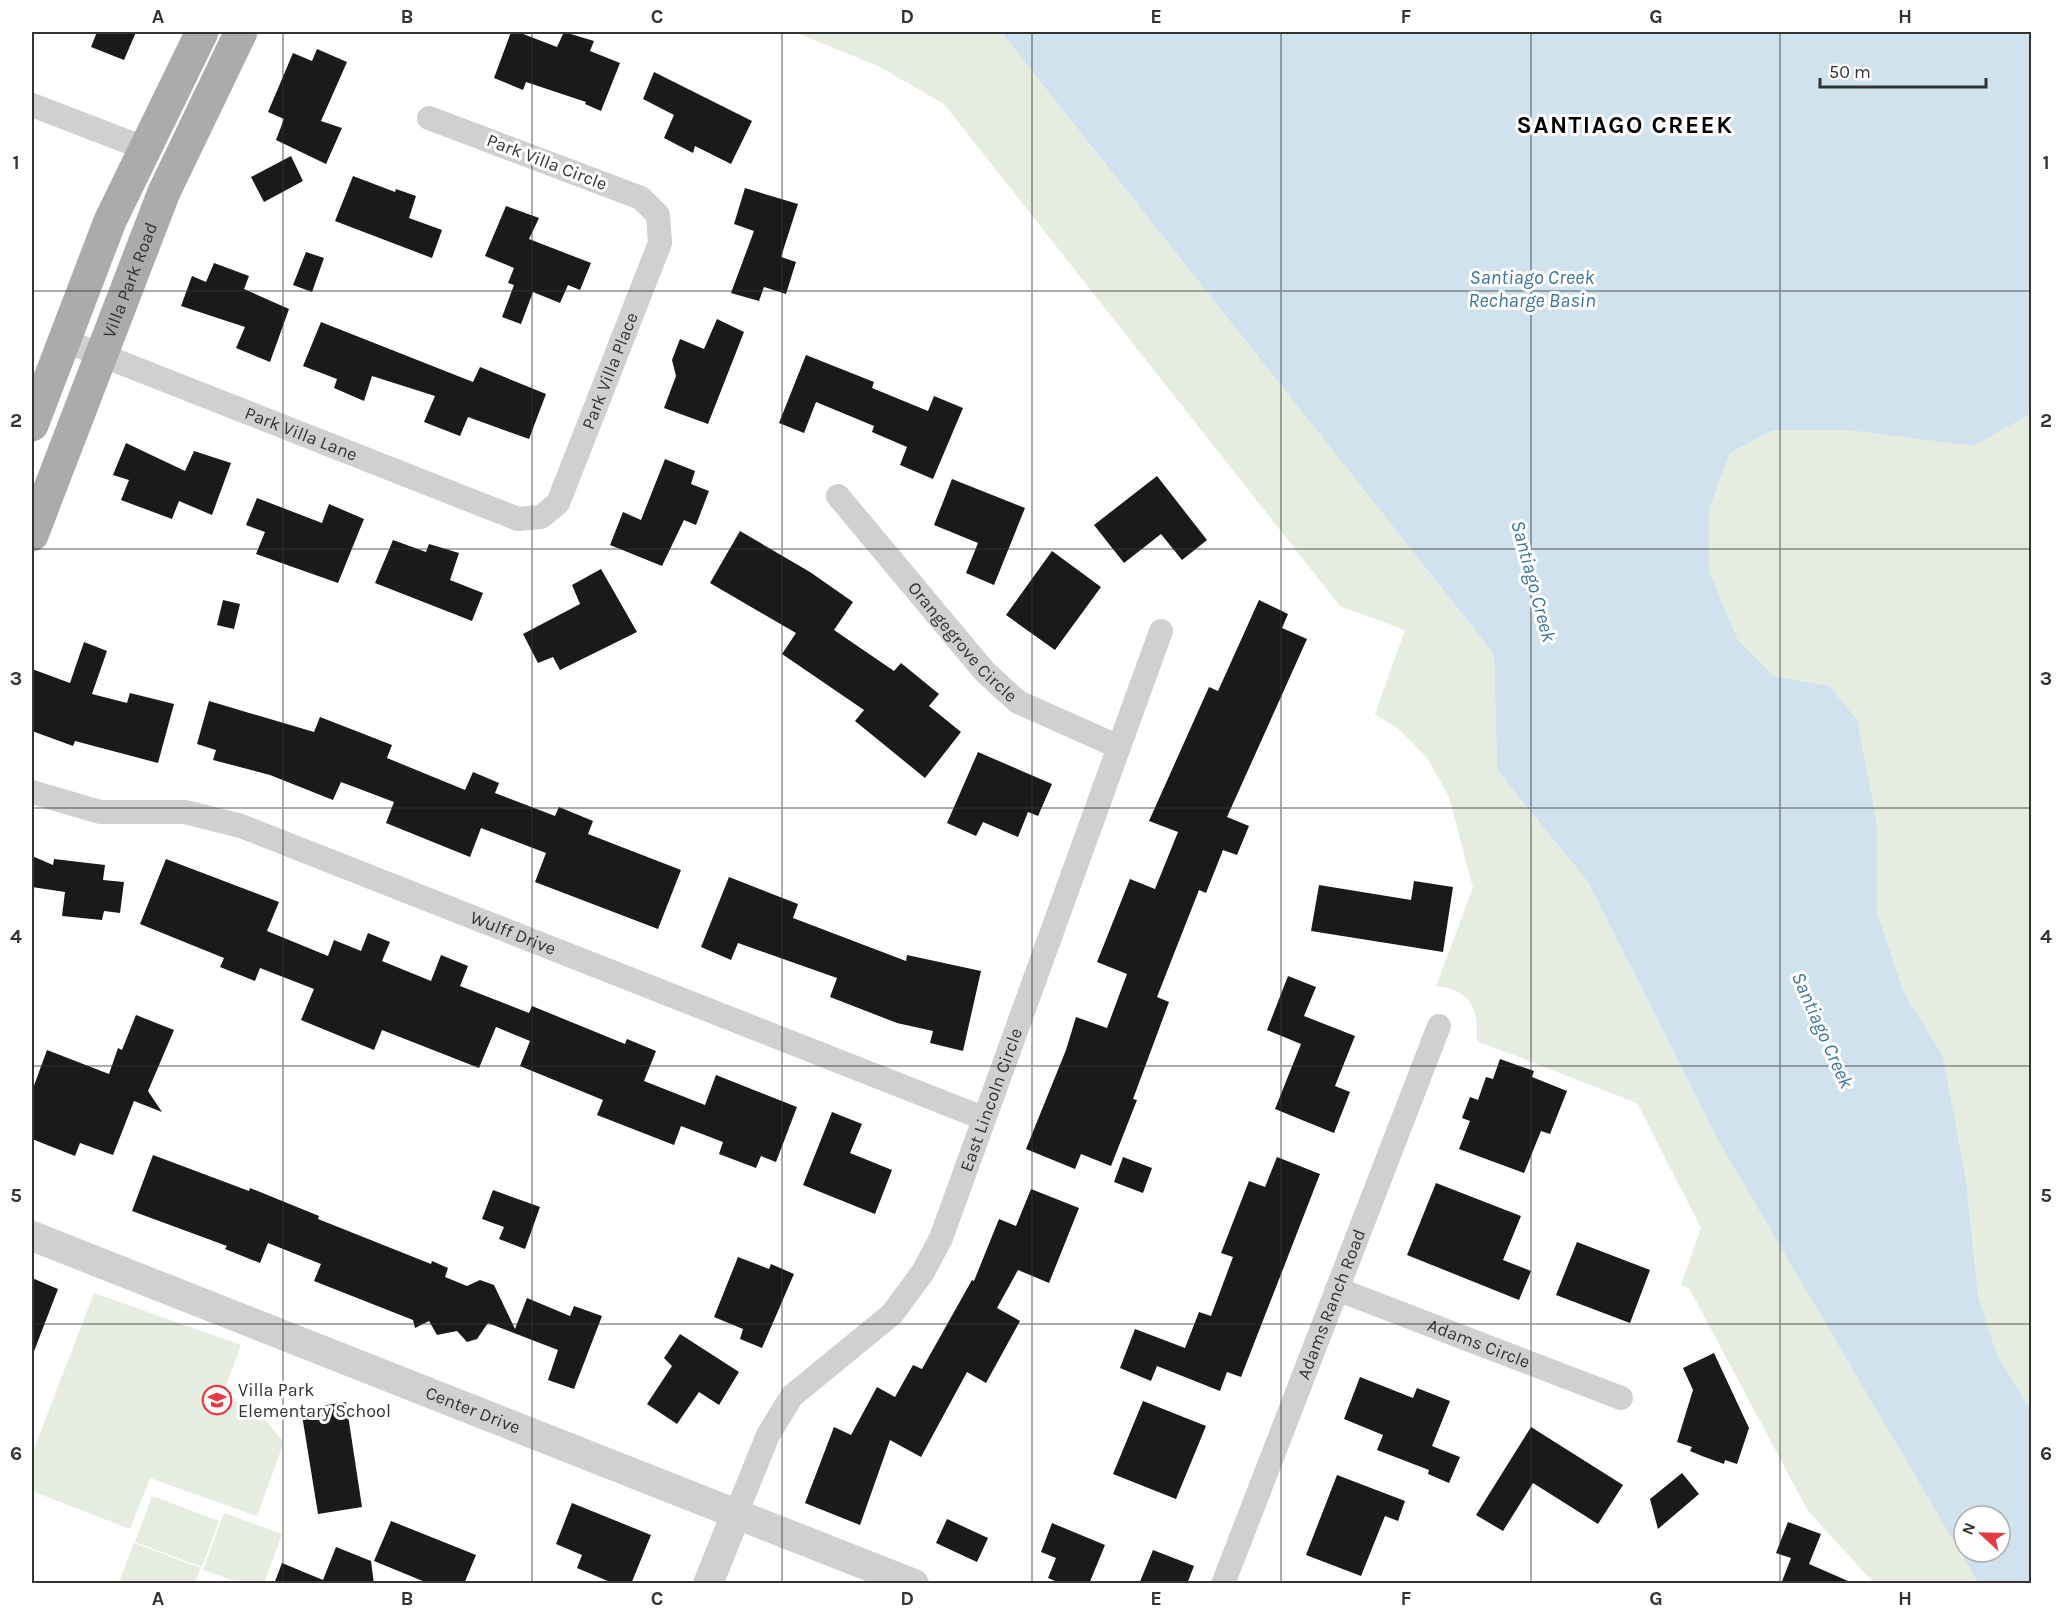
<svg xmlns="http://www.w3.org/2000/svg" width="2063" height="1615" viewBox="0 0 2063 1615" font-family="Karla,sans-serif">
	<rect width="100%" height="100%" fill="#fff"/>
	<path fill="#e6ecdf" d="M794,32h207l493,622 3,116 91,112 128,255 262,446h-104l-66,-72 -119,-223 -8,-3 20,-57 -64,-125 -160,-62c1,-33 -5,-51 -41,-55l37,-98 -24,-91 -22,-39 -27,-28 -25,-16 30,-84 -65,-24 -396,-502 -66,-38z
		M2031,414v996l-33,-53 -20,-62 -12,-116 -23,-123 -39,-63 -27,-81v-88l-48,-138 -55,-10 -36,-36 -29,-69v-61l21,-57 43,-23h73l127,16z
		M94,1293l147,52 -19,51 34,13 28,33 -27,74 -107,-38 -20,51 -98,-38v-37z
		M152,1496l67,25 -17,46 -67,-25z
		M224,1513l58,21 -18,49h-23l-38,-13z
		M134,1543l67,25 -6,15h-76z"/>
	<path fill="#cfe2ee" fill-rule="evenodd" d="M1001,32h1030v382l-58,32 -127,-16h-73l-43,23 -21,57v61l29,69 36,36 55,10 28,34 20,104v88l27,81 39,63 23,123 12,116 20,62 33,53v173h-53l-262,-446 -128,-255 -91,-112 -3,-116zM1964,1516h36v36h-36z"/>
	<path fill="#1a1a1a" d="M97,32h39l-12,28 -33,-13z
		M511,32h7l39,15 7,-15 30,9 -4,10 30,12 -19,48 -16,-7 1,-2 -60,-20 -3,8 -29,-12z
		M317,49l30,13 -26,59 21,7 -16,36 -50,-24 8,-21 -16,-7 25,-59 19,8z
		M654,72l98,49 -21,43 -36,-18 -2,7 -29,-15 10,-23 -31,-16z
		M291,156l12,25 -39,21 -13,-25z
		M353,176l42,16 1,-3 20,7 -7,22 33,12 -10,28 -97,-37z
		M745,188l53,16 -17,53 15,5 -10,32 -22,-7 -5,14 -28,-8 23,-62 -20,-7z
		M506,206l33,12 -10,21 62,24 -11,27 -12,-5 -8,18 -27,-11 -12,32 -19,-7 12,-32 -6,-2 6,-15 -29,-12z
		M306,252l18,6 -12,34 -19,-7z
		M214,263l35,13 -5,13 45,20 -19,53 -34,-14 9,-21 -64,-21 11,-30 14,6z
		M717,319l27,13 -36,92 -44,-16 12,-32 -4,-16 8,-21 24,10z
		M321,322l152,60 7,-15 66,27 -17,45 -61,-22 -8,19 -36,-14 11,-26 -63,-20 -8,25 -30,-13 3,-9 -34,-13z
		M806,355l68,27 -2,6 56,23 6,-15 29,12 -30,71 -33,-14 7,-18 -35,-15 2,-6 -58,-24 -12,31 -25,-10z
		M126,443l59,28 9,-20 37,12 -19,52 -33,-14 -7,18 -51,-19 8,-20 -16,-5z
		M665,459l30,12 -4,13 18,7 -13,34 -12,-5 -22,46 -52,-21 13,-33 18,8z
		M1157,476l50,64 -25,20 -21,-26 -37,29 -30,-38z
		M952,479l73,29 -31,77 -28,-12 12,-30 -44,-18z
		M257,498l65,25 7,-19 35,15 -26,64 -82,-29 9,-22 -19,-7z
		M740,531l70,41 43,30 -19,28 60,41 7,-8 38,31 -10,12 32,26 -36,46 -70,-57 9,-11 -82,-56 14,-21 -86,-50z
		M393,540l33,12 3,-8 30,9 -9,27 33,13 -11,28 -97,-38z
		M1052,551l49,36 -46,63 -49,-35z
		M601,569l36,63 -77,38 -7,-13 -15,6 -15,-29 57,-30 -8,-19z
		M223,600l17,4 -6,25 -17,-4z
		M1259,600l29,14 -6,14 25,11 -80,178 22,9 -12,29 -14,-5 -17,43 -7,-3 -42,107 12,5 -36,97 4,1 -26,66 -30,-12 -6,15 -49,-20 40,-99 10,-33 31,11 20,-54 -30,-12 33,-83 25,10 23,-57 -29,-11 60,-134 9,4z
		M84,642l23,9 -15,43 35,9 3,-10 44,11 -16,59 -83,-22 -2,5 -41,-15v-62l38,14z
		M209,701l105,31 6,-15 72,28 -5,13 78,32 8,-18 26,11 -4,10 60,23 4,-9 34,14 -5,13 93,36 -23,59 -123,-47 11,-29 -65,-25 -11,29 -84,-34 8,-21 -53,-20 -8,18 -63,-25 -57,-15 3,-10 -19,-6z
		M978,752l74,32 -14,32 -10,-4 -10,25 -35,-15 -7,14 -29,-13z
		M32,856l21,9 1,-6 51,6 -2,15 21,2 -4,31 -16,-2 -2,9 -40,-4 3,-24 -33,-5z
		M166,859l113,43 -12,29 61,25 6,-16 27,11 7,-18 22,9 -8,19 49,20 10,-26 27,11 -8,20 69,27 3,-7 93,38 2,-5 29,12 -12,30 61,24 11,-30 81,32 -21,55 -15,-6 -5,12 -37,-14 4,-12 -42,-16 -7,19 -77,-30 6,-15 -83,-34 10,-25 -34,-14 -17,41 -97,-38 -8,20 -73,-30 13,-31 -54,-21 -5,13 -35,-14 4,-9 -84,-34z
		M729,877l69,27 -5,14 113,43 1,-6 74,16 -18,80 -33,-8 3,-12 -36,-8 -67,-26 7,-19 -99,-35 -7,17 -30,-13z
		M1414,881l39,6 -10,65 -132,-21 8,-46 92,15z
		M1288,976l28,11 -12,29 51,20 -20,50 15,6 -16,41 -59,-24 26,-65 -34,-14z
		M136,1015l38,15 -26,61 14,21 -28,-11 -21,54 -33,-12 -5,13 -43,-17v-48l15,-41 62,24 9,-26 4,2z
		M1500,1059l34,12 -2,6 35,14 -17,43 -9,-3 -17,42 -65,-24 11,-28 -8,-3 8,-21 8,3 8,-23 7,2z
		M832,1112l30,12 -12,29 42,17 -17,44 -72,-29z
		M153,1155l96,36 1,-3 69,28 -1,3 113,45 1,-3 16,7 -3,9 22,9 13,-6 14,5 21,44 12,-31 43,18 4,-10 28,10 -28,73 -26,-9 10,-30 -70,-27 -11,16 -10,3 -10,-11 -20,4 -8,-14 -14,7 -2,-8 -99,-39 7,-17 -53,-21 -8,20 -35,-14 2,-3 -95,-35z
		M1123,1157l29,11 -9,25 -29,-11z
		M1277,1157l43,17 -79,203 -14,-5 -7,19 -63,-25 -6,15 -31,-13 15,-39 50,19 14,-36 12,4 22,-59 -12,-4 28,-72 16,6z
		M1436,1183l85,33 -18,44 28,11 -12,29 -112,-45z
		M1031,1189l48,19 -30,75 -31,-13 -21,38 23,13 -34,62 -19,-11 -46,85 -31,-17 -30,85 -55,-22 29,-76 17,8 26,-48 18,10 18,-32 9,4 50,-89 2,1 25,-62 17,7z
		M493,1190l47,17 -15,42 -26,-10 5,-12 -22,-8z
		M1577,1242l73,28 -20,53 -74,-28z
		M738,1257l31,12 2,-5 23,10 -32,74 -22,-9 3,-10 -29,-12z
		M32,1278l26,11 -25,65h-1z
		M680,1334l59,38 -20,33 -20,-13 -22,32 -30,-20 25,-38 -8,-8z
		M1714,1353l35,75 -12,36 -12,-4 -1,4 -22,-8 -12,-5 2,-4 -15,-5 16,-52 -10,-22z
		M1360,1377l53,21 4,-10 33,13 -18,45 28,11 -11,26 -21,-9 1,-4 -52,-20 6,-15 -39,-16z
		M1143,1401l63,25 -30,73 -63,-25z
		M346,1402l16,105 -44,7 -17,-105z
		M1531,1427l92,58 -25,39 -65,-41 -30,48 -27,-16z
		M1682,1473l17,21 -41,35 -8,-30z
		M1337,1475l68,26 -7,20 -13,-5 -24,60 -55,-21z
		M572,1503l79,32 -20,49h-16l-38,-16 5,-13 -26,-11z
		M947,1519l41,19 -11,24 -41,-19z
		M391,1521l85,34 -12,29h-34l-56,-23z
		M1788,1522l33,12 -12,30 46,20h-74l10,-26 -15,-5z
		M1052,1523l53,22 -16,39h-27l-14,-6 8,-20 -15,-6z
		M336,1547l35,14 3,23h-100l8,-21 41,17z
		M1153,1550l41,16 -7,18h-48z"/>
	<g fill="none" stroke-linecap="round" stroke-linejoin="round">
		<g stroke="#d0d0d0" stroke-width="24">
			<path d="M32,105l112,43"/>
			<path id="s1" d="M63,340l455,179 23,-2 17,-14 102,-260 -2,-28 -17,-17 -212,-80"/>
			<path id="s2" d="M838,496l147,176 33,30 101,45"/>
			<path id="s3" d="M32,792l68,20h85l56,14 742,292"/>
			<path id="s4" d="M1337,1289l284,109"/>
			<path id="s5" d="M736,1514l32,-79 24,-39 100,-82 31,-42 18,-34 220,-607"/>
			<path id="s6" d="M1223,1584l216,-558"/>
		</g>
		<g stroke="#d0d0d0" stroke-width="30">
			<path id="s7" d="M32,1236l882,348"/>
			<path d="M708,1584l28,-70"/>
		</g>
		<g stroke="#ababab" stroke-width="33">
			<path d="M32,425l78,-204 92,-189"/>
			<path id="s8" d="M32,535l132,-343 77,-160"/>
		</g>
	</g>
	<path fill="none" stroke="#333" stroke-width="1.5" stroke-opacity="0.55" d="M283,32v1552M532,32v1552M782,32v1552M1032,32v1552M1281,32v1552M1531,32v1552M1780,32v1552M32,291h2000M32,549h2000M32,808h2000M32,1066h2000M32,1324h2000"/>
	<defs>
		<g id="school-ring" transform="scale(1.5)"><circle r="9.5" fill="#fff" stroke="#e63946" stroke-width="1.5"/><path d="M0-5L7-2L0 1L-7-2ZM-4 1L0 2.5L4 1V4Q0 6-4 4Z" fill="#e63946"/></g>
	</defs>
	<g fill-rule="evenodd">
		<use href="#school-ring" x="217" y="1400"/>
	</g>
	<g text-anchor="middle" stroke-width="6" stroke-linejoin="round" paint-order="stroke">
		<g font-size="18" fill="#333" stroke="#fff">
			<text transform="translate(547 162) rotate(21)" y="6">Park Villa Circle</text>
			<text dy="6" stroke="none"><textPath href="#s8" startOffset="273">Villa Park Road</textPath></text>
			<text dy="6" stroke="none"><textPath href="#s1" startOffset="676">Park Villa Place</textPath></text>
			<text dy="6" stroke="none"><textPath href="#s1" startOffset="256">Park Villa Lane</textPath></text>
			<text dy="6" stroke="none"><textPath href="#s2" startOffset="192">Orangegrove Circle</textPath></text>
			<text dy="6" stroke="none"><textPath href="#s3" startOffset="506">Wulff Drive</textPath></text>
			<text dy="6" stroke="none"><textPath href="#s5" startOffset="498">East Lincoln Circle</textPath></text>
			<text dy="6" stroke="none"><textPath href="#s6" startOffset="300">Adams Ranch Road</textPath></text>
			<text dy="6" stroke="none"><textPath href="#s4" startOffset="152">Adams Circle</textPath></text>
			<text dy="6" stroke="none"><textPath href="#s7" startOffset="474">Center Drive</textPath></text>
		</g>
		<g font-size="18" fill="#333" stroke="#fff" text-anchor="start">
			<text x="238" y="1396">Villa Park<tspan x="238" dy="21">Elementary School</tspan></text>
		</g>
		<g font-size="20" font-style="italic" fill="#3f7597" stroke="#fff">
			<text x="1532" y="284">Santiago Creek<tspan x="1532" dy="23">Recharge Basin</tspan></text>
			<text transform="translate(1534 581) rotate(75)" y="7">Santiago Creek</text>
			<text transform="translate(1823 1030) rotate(66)" y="7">Santiago Creek</text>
		</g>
		<g font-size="24" font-weight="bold" letter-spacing="1.5" fill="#000" stroke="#fff">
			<text x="1625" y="133">SANTIAGO CREEK</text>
		</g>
	</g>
	<rect width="2063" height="1615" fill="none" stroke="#ffffff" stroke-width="66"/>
	<g transform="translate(1982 1534) rotate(292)"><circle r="28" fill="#ffffff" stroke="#adadad" stroke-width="1.5"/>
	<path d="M0-4.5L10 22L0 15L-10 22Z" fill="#e63946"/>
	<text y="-9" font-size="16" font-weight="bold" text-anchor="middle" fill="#333333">N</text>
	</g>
	<path d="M1820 78v9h166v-9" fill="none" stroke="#333333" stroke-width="3"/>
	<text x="1829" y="78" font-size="18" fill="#333333" stroke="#ffffff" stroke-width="4.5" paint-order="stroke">50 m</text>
	<rect x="33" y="33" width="1997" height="1549" fill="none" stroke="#333" stroke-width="2"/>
	<g font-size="20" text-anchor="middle" font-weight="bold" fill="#333">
		<text x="158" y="23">A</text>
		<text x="407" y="23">B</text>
		<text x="657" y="23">C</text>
		<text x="907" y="23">D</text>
		<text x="1156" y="23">E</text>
		<text x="1406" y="23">F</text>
		<text x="1656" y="23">G</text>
		<text x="1905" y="23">H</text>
		<text x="16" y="169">1</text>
		<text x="2046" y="169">1</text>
		<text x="16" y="427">2</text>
		<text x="2046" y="427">2</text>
		<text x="16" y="685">3</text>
		<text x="2046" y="685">3</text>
		<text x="16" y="943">4</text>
		<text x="2046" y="943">4</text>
		<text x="16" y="1202">5</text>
		<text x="2046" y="1202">5</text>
		<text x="16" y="1460">6</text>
		<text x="2046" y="1460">6</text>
		<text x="158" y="1605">A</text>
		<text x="407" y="1605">B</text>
		<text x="657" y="1605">C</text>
		<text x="907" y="1605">D</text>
		<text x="1156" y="1605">E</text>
		<text x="1406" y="1605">F</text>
		<text x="1656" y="1605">G</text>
		<text x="1905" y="1605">H</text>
	</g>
</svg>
